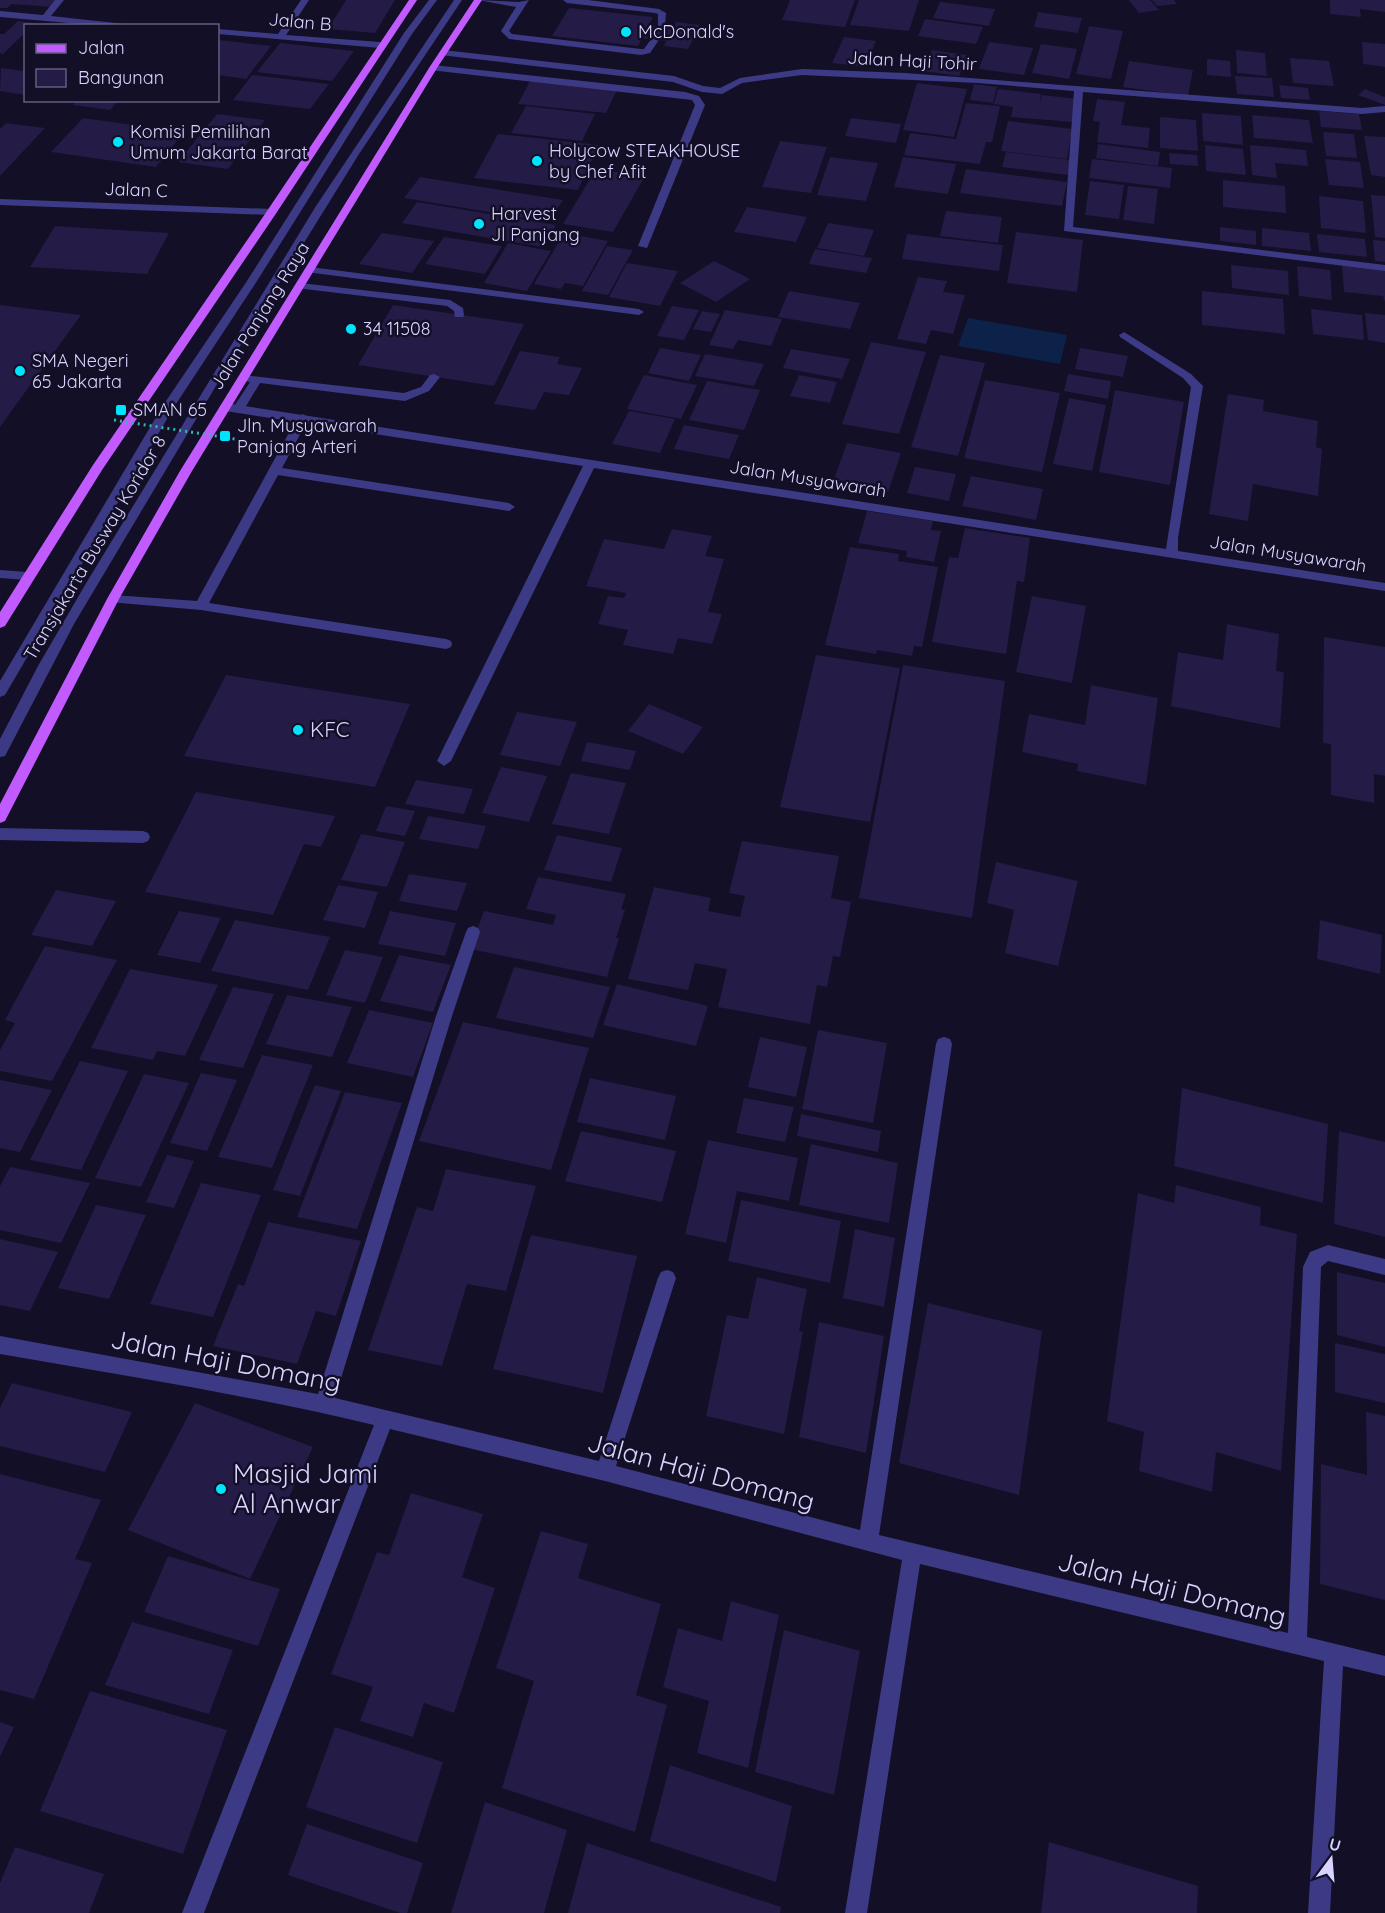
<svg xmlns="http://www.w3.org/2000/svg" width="1385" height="1913" viewBox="0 0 1385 1913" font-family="Quicksand,sans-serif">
	<rect width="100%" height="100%" fill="#130f26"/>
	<path fill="#0c2248" d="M968,318l99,17 -7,29 -102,-18z"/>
	<path fill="#241b47" d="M0,0h58l-6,7 -40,-3 -5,4h-7z
		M346,0h49l-20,33 -47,-4z
		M790,0h65l-10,27 -63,-7z
		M859,0h60l-10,31 -59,-6z
		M1129,0h21l9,10 -20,3z
		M1152,0h22l3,4 -20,2z
		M1330,0h55v12l-25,-3 1,8 -31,-3z
		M940,2l55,7 -6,17 -56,-8z
		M569,8l84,9 -4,8 24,3 3,-6 24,3 -12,24 -24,-3 2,-5 -24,-3 -4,8 -86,-10z
		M1038,12l44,6 -4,15 -44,-6z
		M925,19l58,8 -7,17 -58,-8z
		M18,21l17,2 -3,3h-6v6l-23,22 -3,-1v-19h4z
		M1089,26l34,5 -12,48 -35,-5z
		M844,37l32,4 -11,26 -33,-4z
		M218,40l53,6 -25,33 -28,-4z
		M989,42l44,6 -9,27 -45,-6z
		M1362,42l23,2v23l-22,-3z
		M280,43l74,8 -22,30 -75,-9z
		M1041,44l36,5 -8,30 -37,-6z
		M932,50l35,5 -8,21 -35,-5z
		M1236,50l29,3 2,23 -30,-3z
		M1290,58l39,3 5,25 -41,-3z
		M1207,59l23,2 1,16 -24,-2z
		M1129,61l64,9 -5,26 -65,-9z
		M1,68l25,3v24l-26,-4z
		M252,75l77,9 -19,25 -77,-9z
		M1235,76l37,2 2,19 -37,-3z
		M530,81l87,9 -11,23 -88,-9z
		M917,83l50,6 -13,48 -51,-7z
		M974,84l23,3 -4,16 -23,-3z
		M1279,85l29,3 2,12 -29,-2z
		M998,89l43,5 -1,9 2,-8 36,4 -4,23 -63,-5 2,-10 -19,-3z
		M1365,89l20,8v8l-27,-10z
		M1097,99l28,3 -4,23 29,3 -2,20 -51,-6 3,-20 -7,-1z
		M77,100h42l-9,10 -37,-5z
		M966,103l34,3 -8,36h-6l-6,22 -76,-9 6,-22 46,6z
		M526,106l69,8 -13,27 -71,-8z
		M1319,111l40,3 3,16 -41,-3z
		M1202,113l39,3 2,29 -40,-4z
		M217,114l48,6 -37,49 -50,-7z
		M1252,115l57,5 4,23 -59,-5z
		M1160,117l36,3 2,31 -38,-3z
		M83,118l101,14 -28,35 -105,-15z
		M851,118l50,6 -5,19 -51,-7z
		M1008,121l64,8 -5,30 -66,-8z
		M6,123l39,5 -45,48v-47z
		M1323,132l31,2 3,24 -31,-2z
		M498,134l101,11 -21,45 -104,-12z
		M1364,136l21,1v40l-14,-2z
		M780,141l47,6 -16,46 -49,-6z
		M1098,144l62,8 -2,14 -62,-8z
		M1205,145l38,4 3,26 -40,-4z
		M1250,145l56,5 2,16 -33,-3 2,15 -25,-3z
		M1006,152l65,8 -3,15 -66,-8z
		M1169,153l28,2 1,11 -28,-2z
		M830,157l48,6 -12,38 -49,-6z
		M903,157l53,7 -8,30 -54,-7z
		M1092,159l80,9 -2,20 -81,-10z
		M1325,159l35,3 4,26 -35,-3z
		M596,169l49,7 -32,56 -50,-8z
		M966,169l101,13 -5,24 -102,-13z
		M420,177l143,23 -14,22 -145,-24z
		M1223,180l62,6 1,27 -63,-6z
		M1090,181l34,4 -5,34 -34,-4z
		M1128,186l30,3 -4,35 -31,-4z
		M1371,195l14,1v42l-10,-1z
		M1319,196l44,5 3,32 -45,-5z
		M417,202l139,23 -13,22 -141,-24z
		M747,207l60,10 -11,25 -62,-10z
		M946,211l56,6 -4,26 -58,-7z
		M828,223l46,7 -10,26 -47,-8z
		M55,226l114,7 -22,41 -117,-7z
		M1220,227l36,4v14l-36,-4z
		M1262,228l47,5 2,18 -49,-5z
		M1016,232l67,8 -6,52 -70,-9z
		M382,233l52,8 -22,32 -53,-9z
		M564,233l44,8 -25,45 -18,-3 -4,6 -27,-5z
		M907,234l96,11 -4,26 -97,-12z
		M1317,234l48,5 2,18 -48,-5z
		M444,237l58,9 -17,28 -60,-10z
		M1373,240l12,1v21l-10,-1z
		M508,243l43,8 -24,40 -43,-8z
		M607,246l26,4 -25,45 -26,-4z
		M815,249l57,9 -6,15 -57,-9z
		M714,261l36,18 -34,23 -36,-19z
		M627,263l51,8 -18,35 -51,-9z
		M1231,265l57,6 1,24 -57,-7z
		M1342,265l43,4v33l-2,-6 -39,-4z
		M1297,266l33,4 2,30 -33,-4z
		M918,277l29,4 -4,11 22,3 -12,39 -22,-4 -5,14 -29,-5z
		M789,291l71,12 -10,26 -72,-12z
		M1202,291l81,8 2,35 -83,-9z
		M0,305l81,10 -81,112z
		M393,305l131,19 -30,62 -136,-21z
		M672,306l27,4 -15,30 -27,-4z
		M1311,309l51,6 2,25 -51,-6z
		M725,310l57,9 -11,27 -33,-6 -5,9 -24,-4z
		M702,311l18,3 -9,18 -18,-3z
		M1365,313l20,2v28l-17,-3z
		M871,342l55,10 -27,82 -57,-10z
		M660,348l41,7 -12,26 -41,-8z
		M1080,348l48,8 -5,21 -48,-8z
		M791,349l59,10 -8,20 -59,-11z
		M520,351l40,6 -3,7 25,4 -13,27 -25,-3 -9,18 -41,-6z
		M705,354l59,10 -10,22 -59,-10z
		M940,355l45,8 -27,93 -47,-9z
		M1068,374l43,7 -3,18 -44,-8z
		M644,375l53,10 -16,34 -54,-10z
		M799,375l38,7 -7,21 -40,-7z
		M985,380l75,13 -18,79 -78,-14z
		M707,381l53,9 -16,40 -55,-10z
		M1115,390l69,12 -14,83 -71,-13z
		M1228,394l36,6 -1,11 55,10 -2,26 6,2 -4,47 -65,-12 -5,37 -39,-7z
		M1069,398l37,7 -14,66 -39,-7z
		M629,411l46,8 -15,34 -48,-9z
		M684,425l55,10 -10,24 -55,-10z
		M847,443l54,10 -13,39 -55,-10z
		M915,467l41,7 -7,27 -42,-8z
		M971,476l72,13 -7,31 -74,-14z
		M867,511l66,10 -2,9 10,1 -7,31 -28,-5 1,-6 -49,-8z
		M965,528l65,10 -6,44 -7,-1 -11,73 -74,-12 17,-85 9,1z
		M672,529l40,7 -7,20 19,3 -16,53 14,2 -10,30 -34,-6 -5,16 -50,-9 5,-15 -30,-6 10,-28 16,2 2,-5 -40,-7 18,-47 60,10z
		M850,547l49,7 -1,7 40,6 -16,80 -8,-1 -2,10 -35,-6 -1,4 -51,-9z
		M1032,596l54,10 -14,77 -56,-11z
		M1227,624l52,10 -3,37 8,1 -4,56 -109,-22 7,-54 45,8z
		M1324,637l61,10v129l-11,-2v29l-43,-8v-51l-8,-1z
		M816,655l84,13 -30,154 -90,-15z
		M903,665l102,16 -33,237 -113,-20z
		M226,675l184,29 -35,83 -191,-31z
		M1091,685l67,13 -12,87 -69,-14 1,-7 -56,-12 7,-38 56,11z
		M649,704l54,23 -20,27 -55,-23z
		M517,712l60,10 -17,44 -60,-11z
		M587,742l49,9 -6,19 -49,-9z
		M501,767l46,9 -18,46 -47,-9z
		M571,773l55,10 -17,51 -57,-10z
		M416,780l57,9 -9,25 -59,-10z
		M196,792l139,24 -14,31 -17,-3 -31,71 -128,-23z
		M386,806l29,5 -10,25 -29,-5z
		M428,816l58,10 -8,23 -59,-10z
		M361,834l44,8 -18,45 -46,-7z
		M557,835l65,13 -11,34 -67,-12z
		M742,841l97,15 -8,42 20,4 -11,55 -7,-1 -6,31 -10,-2 -7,39 -92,-17 9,-38 -32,-6 -7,27 -60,-11 26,-92 57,11 -3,13 32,6 5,-21 -16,-3z
		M996,862l82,19 -20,85 -53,-13 9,-43 -27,-7z
		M409,874l58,9 -10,28 -58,-10z
		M538,877l88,17 -5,15 4,1 -9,28h3l-12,39 -137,-28 14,-38 69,14 3,-10 -30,-6z
		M338,885l40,7 -13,36 -42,-8z
		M56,890l60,11 -24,45 -61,-11z
		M179,911l42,7 -21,45 -43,-8z
		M390,911l66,12 -11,33 -67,-12z
		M235,920l95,17 -22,53 -97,-19z
		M1320,920l62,15 -2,39 -63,-15z
		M45,946l72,14 -65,121 -52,-10v-21l15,-27 -10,-3z
		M345,950l38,7 -18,46 -39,-8z
		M399,955l52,10 -18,47 -53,-11z
		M514,967l96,20 -17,51 -97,-20z
		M130,969l88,16 -33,71 -28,-5 -4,9 -62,-12z
		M617,984l91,22 -12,40 -93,-21z
		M233,987l41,7 -31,74 -44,-8z
		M287,995l65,12 -20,50 -66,-13z
		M369,1010l64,13 -20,54 -66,-14z
		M463,1022l126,26 -38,122 -132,-29z
		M818,1030l69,13 -14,80 -71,-14z
		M760,1037l47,10 -11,50 -48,-10z
		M262,1055l51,10 -41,103 -54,-11z
		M80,1061l48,10 -47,99 -51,-10z
		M201,1073l36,7 -30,71 -37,-8z
		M144,1074l45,9 -48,104 -46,-9z
		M590,1078l86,18 -11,44 -88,-18z
		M0,1080l52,10 -32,62 -20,-4z
		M315,1085l26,6 -41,105 -27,-6z
		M1182,1088l146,36 -5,79 -149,-37z
		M345,1092l57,11 -45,126 -60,-12z
		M744,1098l50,9 -9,35 -49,-9z
		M801,1114l80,17 -3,21 -81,-16z
		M581,1131l95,20 -14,51 -97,-21z
		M1339,1131l46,11v95l-51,-13z
		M708,1140l90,18 -9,43 -52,-10 -11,52 -41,-9z
		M811,1144l87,19 -9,60 -90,-18z
		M167,1155l27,6 -20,47 -28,-6z
		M10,1167l80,16 -29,60 -61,-13v-44z
		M446,1169l90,17 -30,105 -39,-7 -25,82 -74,-16 49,-143 16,4z
		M201,1183l60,12 -48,122 -63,-13z
		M1176,1185l85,22 -1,18 37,9 -16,237 -65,-19 -4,40 -73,-21 5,-39 -37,-11 31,-228 36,10z
		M741,1200l100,21 -11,62 -102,-22z
		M96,1205l50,10 -37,84 -51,-11z
		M268,1222l93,19 -25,75 -20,-5 -19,53 -84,-18 25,-62 6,2z
		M855,1229l40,9 -11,69 -41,-9z
		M531,1235l106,21 -34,137 -110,-24z
		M0,1239l58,13 -28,59 -30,-6z
		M1337,1272l48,11v64l-48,-12z
		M757,1277l50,12 -8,42 4,1 -19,102 -78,-18 21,-101 21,4z
		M928,1303l114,28 -23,164 -120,-32z
		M819,1322l65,14 -18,117 -67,-16z
		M1335,1343l50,11v49l-50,-11z
		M12,1383l120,29 -27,60 -105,-26v-38z
		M195,1403l118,44 -63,132 -122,-49z
		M1366,1412l19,4v184l-65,-16 1,-120 46,11z
		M0,1474l101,26 -26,59 17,4 -58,136 -34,-9z
		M411,1493l72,21 -21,63 33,11 -41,125 -30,-10 -11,34 -53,-16 13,-34 -42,-13 46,-122 12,3z
		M541,1531l47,13 -10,34 83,26 -25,91 31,10 -32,127 -133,-44 32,-107 -38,-13z
		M168,1556l112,33 -22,57 -114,-34z
		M731,1601l48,14 -31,153 -51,-15 12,-52 -46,-14 15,-59 44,13z
		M132,1622l101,28 -24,64 -104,-29z
		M784,1630l76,21 -26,144 -79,-23z
		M90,1691l137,39 -44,124 -143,-43z
		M0,1722l14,5 -14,30z
		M335,1727l108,35 -26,81 -111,-36z
		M670,1765l122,41 -16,76 -126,-41z
		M485,1802l82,28 -23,83h-93z
		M307,1824l116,39 -16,50h-7l-112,-38z
		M1049,1842l149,44 -1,27h-156z
		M587,1843l194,64 -1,6h-212z
		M15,1847l89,27 -15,39h-89v-30z"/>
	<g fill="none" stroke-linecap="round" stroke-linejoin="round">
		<path fill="#3d3a85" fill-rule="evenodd" d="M429,0h8l-25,34 -155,247 -83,126 -169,288 -5,2v-16l162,-274 85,-126 157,-248z
			M454,0h8l-103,154 -130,210 -155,260 -69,132 -5,1v-18l38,-73 50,-86 228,-374z
			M478,0l41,2 10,-2 -20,31 3,3 129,15h3l8,-11 7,2 -9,13 -9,2 -132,-16 -8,-8 15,-24z
			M563,0h25l71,9 7,4 -1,13 -7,2v-14l-3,-1 -88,-10z
			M433,65l252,27 14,4 6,9 -58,143 -9,-2 57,-141 -3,-5 -262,-30 -1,-2z
			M300,283l150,17 13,8 1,7 -1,2h-8l-1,-6 -7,-5 -151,-18 -1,-2z
			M434,374l6,3 -11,14 -24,10 -145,-18 -17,28 -4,1 -6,-4 17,-26 -11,-2v-4l4,-1 161,18 17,-6 9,-12z
			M303,414l6,4 -27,50 227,35 6,4 -6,4 -231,-36 -69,128 237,36 5,2 1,3 -1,3 -5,2 -245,-39 -92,-8 -2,-3 6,-4 84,6 100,-183z
			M0,828l143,3 5,2 2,4 -2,4 -5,2 -143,-3z"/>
		<path fill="#3d3a85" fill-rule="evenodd" d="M55,0h9l-13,16 92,10h-40l-103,-9v-6l43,4z
			M301,0h8l-23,35 94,7 4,3 -4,3 -162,-14v-5l60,5z
			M443,50l231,26 29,10 17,2 20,-10 62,-9 103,4 457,35 23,-2v6l-23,2 -279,-22 -10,135 312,38v6l-321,-40 10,-140 -96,-8 -176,-8 -60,8 -20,11 -20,-2 -29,-10 -233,-27 -1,-2z
			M0,199l272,10 5,3 -5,3 -272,-10z
			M310,267l329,42 5,3 -5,3 -333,-43 -1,-2z
			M1124,332l67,42 12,12 -25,152v13l207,32v8l-791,-123 -143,293 -7,5 -7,-5 146,-295 -358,-55 -6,-4 6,-4 941,146 25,-162 -8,-9 -63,-41 -1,-2z
			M0,570l27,2 6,4 -6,4 -27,-2z
			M473,926l5,2 2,4 -28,84 -117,382 264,63 59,-183 3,-6 6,-2 6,2 3,6 -60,188 244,64 76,-486 2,-5 6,-2 6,2 2,5 -73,491 409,98 15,-366 7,-15 18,-7 57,14v16l-57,-14 -7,6 -14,370 78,19v20l-42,-10 -13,247h-22l16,-252 -404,-97 -53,349h-22l57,-353 -297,-79 -215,-52 -186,484h-22l192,-488c-124,-30 -249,-49 -374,-71v-18l318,58 118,-378 30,-84 2,-4z"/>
		<path fill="#c25bff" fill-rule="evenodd" d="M409,0h8l-142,215 -173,255 -97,156 -5,2v-16l93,-147 172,-251z
			M474,0h8l-45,68 -245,403 -73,128 -114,222 -5,2v-19l107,-205 73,-128 249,-403z"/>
		<path stroke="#2fb8b0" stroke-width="3" stroke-dasharray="2 4" stroke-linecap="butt" d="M114,420l121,19"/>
	</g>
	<g fill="#00e5ff" stroke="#130f26" stroke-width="2">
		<circle cx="626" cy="32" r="6"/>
		<circle cx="118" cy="142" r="6"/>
		<circle cx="537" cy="161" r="6"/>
		<circle cx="479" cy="224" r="6"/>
		<circle cx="351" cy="329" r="6"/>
		<circle cx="20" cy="371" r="6"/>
		<rect x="115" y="404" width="12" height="12" rx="3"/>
		<rect x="219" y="430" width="12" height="12" rx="3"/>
		<circle cx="298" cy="730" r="6"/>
		<circle cx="221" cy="1489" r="6"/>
	</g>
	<g text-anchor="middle" stroke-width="5" stroke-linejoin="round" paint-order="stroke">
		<g font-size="18" fill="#d9d4ff" stroke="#130f26">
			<text transform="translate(300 22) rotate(5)" y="6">Jalan B</text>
			<text transform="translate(912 61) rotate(3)" y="6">Jalan Haji Tohir</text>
			<text transform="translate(136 190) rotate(2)" y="6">Jalan C</text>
			<text transform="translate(260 316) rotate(-58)" y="6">Jalan Panjang Raya</text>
			<text transform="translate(808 479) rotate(9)" y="6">Jalan Musyawarah</text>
			<text transform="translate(95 548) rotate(-59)" y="6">Transjakarta Busway Koridor 8</text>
			<text transform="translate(1288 554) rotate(9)" y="6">Jalan Musyawarah</text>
		</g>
		<g font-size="18" fill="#d9d4ff" stroke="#130f26" text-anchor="start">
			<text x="638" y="38">McDonald's</text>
			<text x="130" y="138">Komisi Pemilihan<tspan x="130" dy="21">Umum Jakarta Barat</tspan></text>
			<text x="549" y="157">Holycow STEAKHOUSE<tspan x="549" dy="21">by Chef Afit</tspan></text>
			<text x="491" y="220">Harvest<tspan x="491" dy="21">Jl Panjang</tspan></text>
			<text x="363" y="335">34 11508</text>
			<text x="32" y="367">SMA Negeri<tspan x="32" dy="21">65 Jakarta</tspan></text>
			<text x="133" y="416">SMAN 65</text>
			<text x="237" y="432">Jln. Musyawarah<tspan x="237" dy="21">Panjang Arteri</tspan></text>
		</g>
		<g font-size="21" fill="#d9d4ff" stroke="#130f26" text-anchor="start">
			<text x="310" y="737">KFC</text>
		</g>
		<g font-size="26" fill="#d9d4ff" stroke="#130f26">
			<text transform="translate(226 1361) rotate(11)" y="9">Jalan Haji Domang</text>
			<text transform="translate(701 1472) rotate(15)" y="9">Jalan Haji Domang</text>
			<text transform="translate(1172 1589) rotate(14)" y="9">Jalan Haji Domang</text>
		</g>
		<g font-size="26" fill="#d9d4ff" stroke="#130f26" text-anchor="start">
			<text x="233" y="1483">Masjid Jami<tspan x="233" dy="30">Al Anwar</tspan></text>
		</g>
	</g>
	<rect x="24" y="24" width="195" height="78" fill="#130f26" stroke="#625e7d" stroke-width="1.5"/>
	<rect x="36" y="44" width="30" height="9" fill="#c25bff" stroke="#625e7d" stroke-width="1.5"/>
	<text x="78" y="54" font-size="18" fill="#d9d4ff">Jalan</text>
	<rect x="36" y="69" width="30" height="18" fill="#241b47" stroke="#625e7d" stroke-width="1.5"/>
	<text x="78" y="84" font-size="18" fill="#d9d4ff">Bangunan</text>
	<g transform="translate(1331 1859) rotate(16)" stroke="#130f26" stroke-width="4.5" paint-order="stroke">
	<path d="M0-4.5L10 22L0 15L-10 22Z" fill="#d9d4ff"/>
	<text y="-9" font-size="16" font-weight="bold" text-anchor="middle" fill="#d9d4ff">U</text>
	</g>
</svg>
